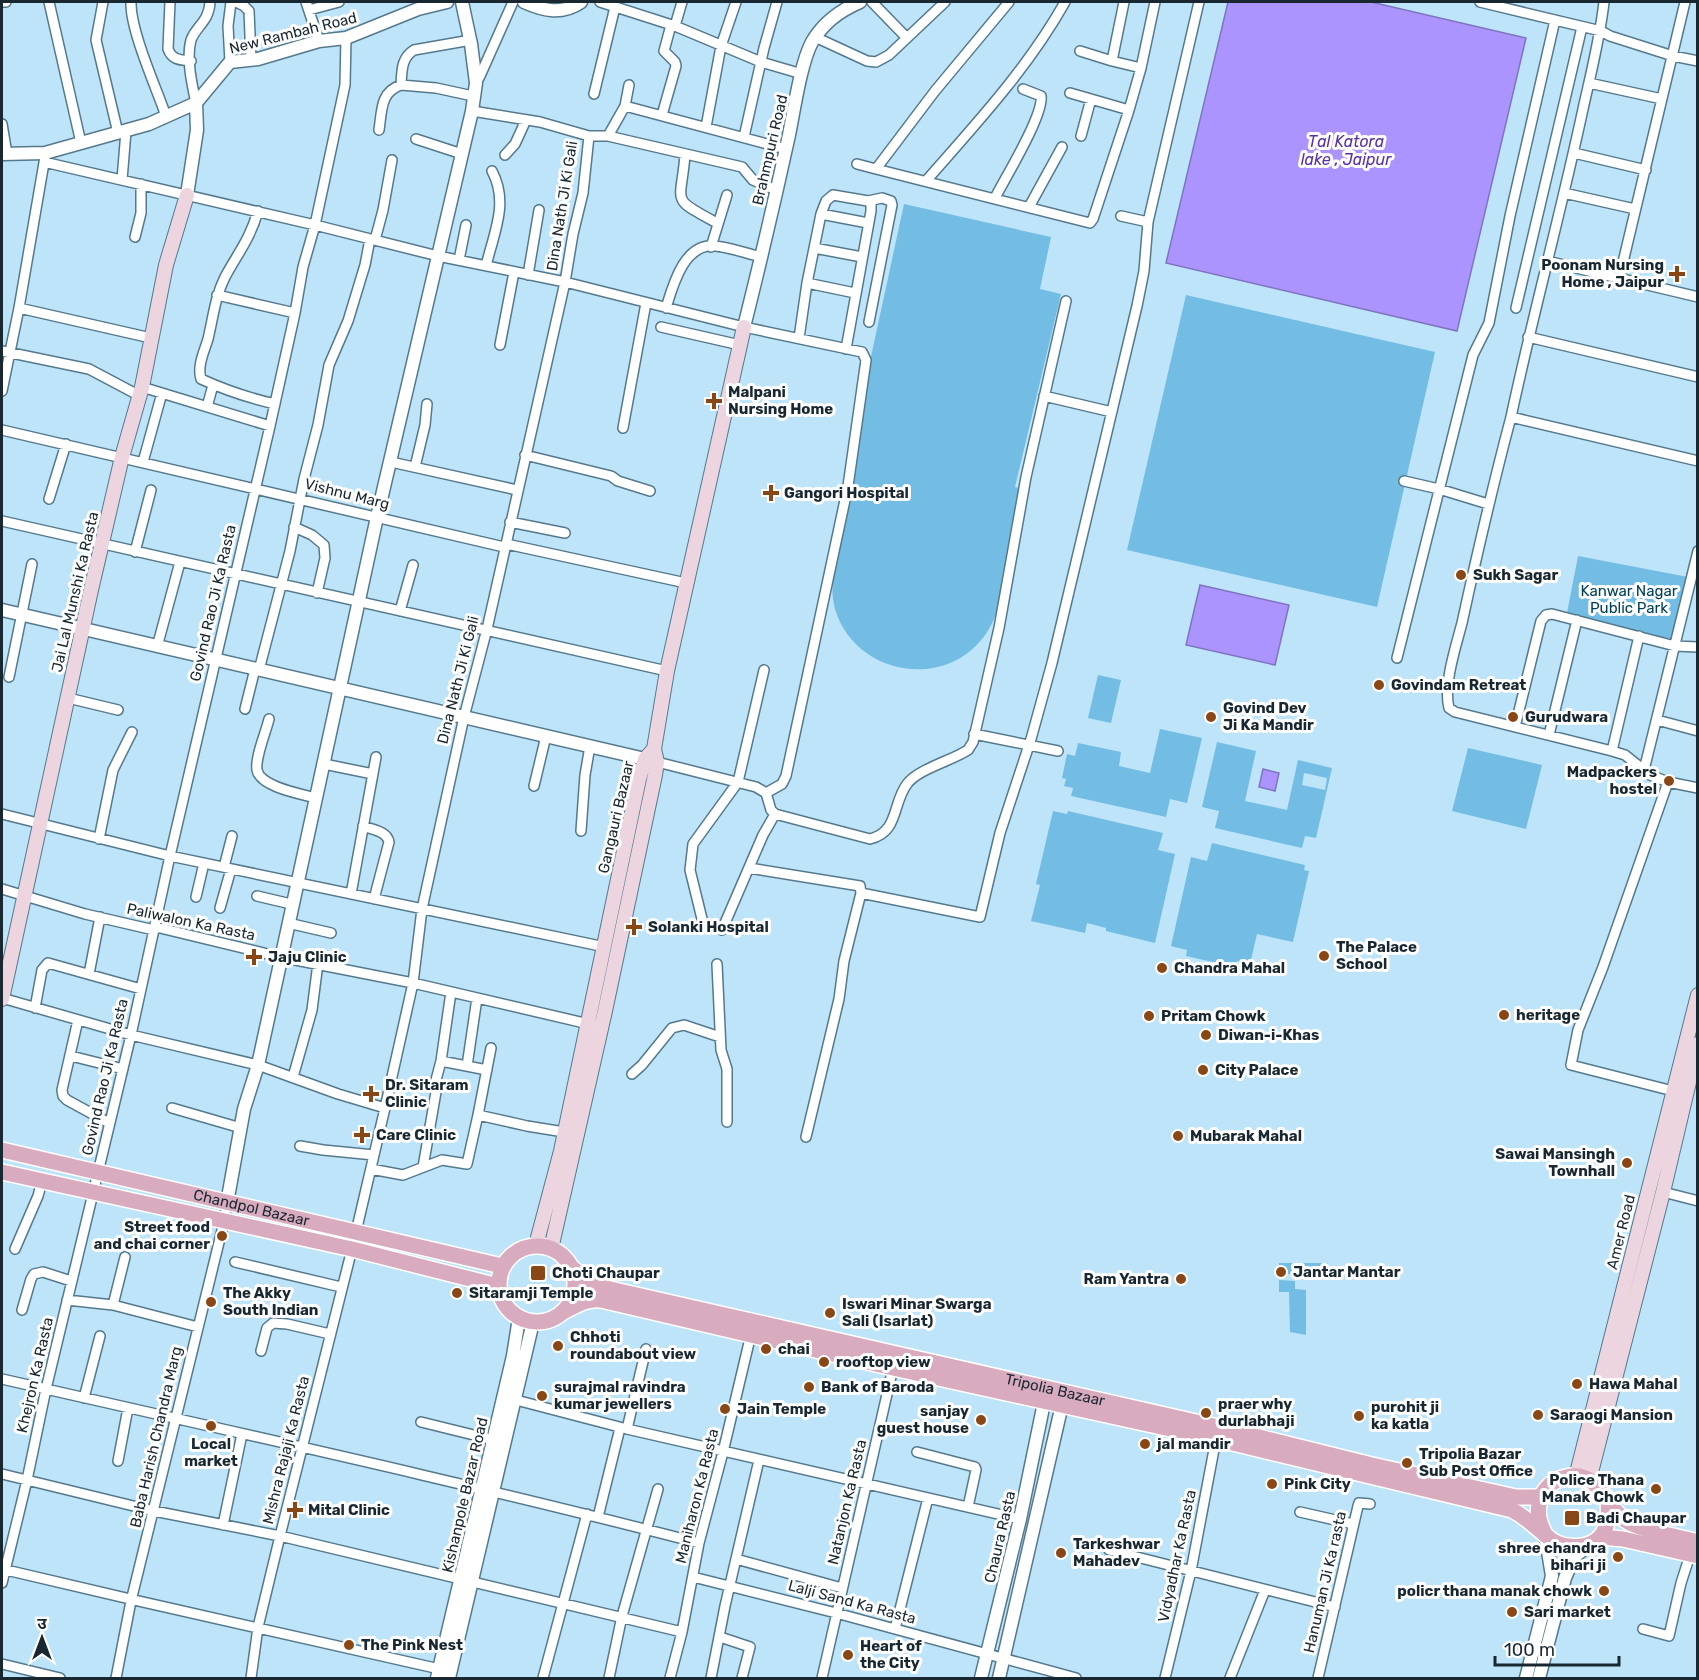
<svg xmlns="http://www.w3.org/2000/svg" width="1699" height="1680" viewBox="0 0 1699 1680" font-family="Rubik,'Noto Sans Devanagari',sans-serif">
	<rect width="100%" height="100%" fill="#bde4f9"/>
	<path fill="#73bde4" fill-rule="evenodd" d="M904,204l147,33 -11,52 21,5 -46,193 11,3c-6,25 -12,51 -18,76 -6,25 -9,53 -26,73 -42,52 -128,34 -147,-30 -4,-15 -3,-30 0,-45l-8,-4z
		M1186,295l249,57 -58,255 -250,-57z
		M1578,556l110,21 -12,62 -56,-8 -53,-18z
		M1098,675l23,5 -10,43 -23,-5z
		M1160,729l42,9 -15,65 -17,-4 -4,18 -95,-21 2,-8 -9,-2 2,-7 -4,-1 5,-24 8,2 3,-13 43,9 -2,14 31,7z
		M1217,742l39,9 -11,50 42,9 11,-50 34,8 -16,70 -11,-2 -3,12 -87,-20 4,-17 -17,-4zM1304,773l23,5 -2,12 -23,-5z
		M1468,748l74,17 -16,64 -74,-18z
		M1053,811l14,3 1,-3 95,22 -5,17 17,4 -20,89 -49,-12v-3l-19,-5 -2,10 -54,-12 9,-36 -4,-1z
		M1212,843l93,22 -1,5 5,1 -16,71 -36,-8 -7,30 -13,-3 -2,6 -49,-11 1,-6 -16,-4 20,-89 16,4z
		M1279,1263h49v11h-49z
		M1279,1280l16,1v8l11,1v45l-16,-3 -1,-40h-10z"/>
	<path fill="#ab94fe" stroke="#7f74c0" stroke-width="1.5" d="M1228,2h143l155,36 -69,293 -291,-68z
		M1200,585l89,20 -14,60 -89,-20z
		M1263,769l16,4 -4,18 -16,-4z"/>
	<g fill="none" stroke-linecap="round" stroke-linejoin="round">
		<g stroke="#55798c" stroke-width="12">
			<path id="minor" d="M2,2h4
				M49,2l32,141
				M103,2l-7,38 22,93
				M131,2c-1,28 25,85 35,114
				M170,2l-2,47c4,11 12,11 23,12
				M236,2l8,4 5,5 2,48
				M306,2l13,39
				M600,2l75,24 86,36 41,12
				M872,2l35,36
				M1009,2l-74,89 -59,78 214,54 3,-4 36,-109 12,-42 14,-66
				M1124,2l-12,59 29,7
				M1480,2l121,29 9,5 63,20 25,5
				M1604,2c-4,36 -13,71 -21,107 -22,103 -50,205 -72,308l187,44
				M309,10l30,-8
				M675,26l7,-24
				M815,37l52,24 9,1 13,-7 56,-53
				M471,40l-57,10c-13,8 -12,21 -13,35l35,3 37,8
				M1080,51l32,10
				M230,62l-2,-36 3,-24
				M476,83l4,-7 33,-74
				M1589,83l73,16
				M1070,93l59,17
				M594,94l21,-87
				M196,103c-4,-18 -10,-45 -5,-63 5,-14 18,-18 19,-38
				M625,106l4,-21
				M472,111l68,11 49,14h19l134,31 11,13 23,10
				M662,115l14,-49 -1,-4 -11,-11 7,-26
				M2,124l5,30
				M706,127l15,-81 15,-44
				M379,130c3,-19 1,-38 22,-45
				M608,136l17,-30 161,43
				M1081,136l10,-37
				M744,137l20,-89 13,-46
				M416,139l46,15
				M1574,153l72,17
				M505,155l10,-11 11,-24
				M685,155c-4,50 -16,42 32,68
				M44,162l271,63 123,31 127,26 179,45 118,25 4,8 -18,126 -62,290 -4,8 -16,9
				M857,164l19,5
				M122,180l4,-49
				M926,181c50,-57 102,-113 139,-179
				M1564,193l71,16
				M995,198c10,-20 49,-83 46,-102l-18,-7
				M868,201l14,-3 9,3 1,4 -23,117
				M1029,207l33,-60
				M258,211c-8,28 -20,42 -33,66 -10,20 -12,41 -17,62 -4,13 -11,27 -7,40 24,11 48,19 74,25
				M821,214l47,9
				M1121,216l27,6
				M135,237l6,-24v-29
				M375,240l8,-30 9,-50
				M711,247l16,-52
				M814,248l48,9
				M459,260l7,-35
				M1547,261l151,36
				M486,266c8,-34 23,-63 6,-95
				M528,275l11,-65
				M1619,279l66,-277
				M807,283l48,10
				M217,295l78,18
				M19,308l132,30
				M666,308c7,-23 18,-65 49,-62 15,1 32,8 47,11
				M1516,308l66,-281
				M661,327l79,18
				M1528,337l170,40
				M799,338l8,-55 14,-69 5,-13 7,-6 35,6 3,3v7l-25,138
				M500,345l14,-73
				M2,351l87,18 51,27
				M142,387l128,39
				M2,391l17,-83 26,-151
				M1044,396l68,16
				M207,407l6,-22
				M1511,417c-18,68 -34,137 -49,206 -6,23 -19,62 -13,85l6,4 157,39 13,4 25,20 18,7 30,6
				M623,428l23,-125
				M2,430l502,117 7,-2 175,38
				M525,455l86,21 7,5 32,10
				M143,462l19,-69
				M391,462l126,28
				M415,467l10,-42 2,-21
				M1404,481l35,8 49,15
				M49,499l17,-55
				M2,521l665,150
				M510,522l55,11
				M294,527l18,8 12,10 1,13 -8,35
				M135,552l16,-62
				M400,611l13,-46
				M157,647l23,-85
				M1397,658l76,-303 16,-32 21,-107 45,-196
				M259,670l31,-119 14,-72 14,-54 11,-60 19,-44 17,-56 5,-26
				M9,677l23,-113
				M68,698l50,12
				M245,709l10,-40
				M269,719c-3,13 -14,38 -12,51 3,17 44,24 59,28
				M1657,720l41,11
				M1515,727l26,-106 5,-6 6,-1 123,32 23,1
				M974,734l84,17
				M1549,735l28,-115
				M1612,751l27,-115
				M653,761l103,26 10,6 5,17 4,4 95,25c29,-7 22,-35 37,-55 11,-15 44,-23 61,-34l5,-8 26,-114 27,-151 40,-176
				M324,764l49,10
				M1644,770l54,-219
				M1668,782l-65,185 -25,63 -7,35 106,27
				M534,786l12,-50
				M2,814l168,42 435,91
				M363,826c10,4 24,5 26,16l-15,57
				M581,831l4,-56 5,-29
				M99,839l14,-69 19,-38
				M224,867l8,-31
				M749,868l111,18 1,7 -17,68 -5,38 -33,138
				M2,889l83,25 69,16 2,-3 124,30 133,26 180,42
				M861,893l119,24 20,-84 31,-94 21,-76 85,-357 7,-35 4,-49 51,-220
				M351,894l25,-137
				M257,896l34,8
				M196,897l8,-34
				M220,908l11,-39
				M288,923l43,10
				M704,927l-14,-57 3,-26 45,-62 26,-112
				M722,930l41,-95 12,-21
				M717,964l4,86 6,19v53
				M89,974l11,-57
				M2,998l129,37 127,30 80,29 47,14
				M35,1008l7,-38 6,-7 93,26
				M78,1020l-16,70 1,6 4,4 42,23
				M71,1056l52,13
				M441,1061l10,-69
				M467,1066l10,-68
				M632,1074l10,-9 30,-37 12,-3 36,12
				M293,1077l19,-67 6,-47
				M172,1108l69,20
				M478,1115l13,-67
				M300,1146l23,4 51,5
				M423,1167l13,-75v-12l5,-19 46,9
				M371,1169l32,6 39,-15 25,4 11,-49 49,11 37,6
				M1663,1192l35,9
				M15,1249l23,-53 4,-15
				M235,1262l106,25
				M67,1300l46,5 85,22
				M113,1305l12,-48
				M22,1310l9,-31 3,-5 9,-2 28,9
				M261,1351l6,-23 6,-5 14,1 43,10
				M2,1379c232,53 466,104 697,164
				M84,1398l16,-62
				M516,1400l111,29 393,90
				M421,1422l73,18
				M627,1429l19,-80
				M917,1452l58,15 1,3 -8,37
				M118,1461l10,-53
				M2,1474l152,37 126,25 402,96
				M1300,1512l53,12
				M598,1517l22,-89
				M223,1525l19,-91
				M1109,1550l226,57
				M736,1559l106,29
				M2,1569c147,35 294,68 442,101
				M693,1577l143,36 240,65
				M2,1583l25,-103 19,-91 85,-354 39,-179 100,-430 25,-113 8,-46 12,-42 30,-140 1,-47
				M895,1629l33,-131
				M1643,1629l26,7 12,-53 9,-28
				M720,1637l30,10 -8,31
				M2,1664l58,14
				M116,1678l15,-77 93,-379 3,-19
				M251,1678l7,-51 22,-91 72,-287 33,-141 28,-125 9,-74 42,-192 23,-88 78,-347 8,-48 10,-41 6,-57
				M543,1678l44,-164
				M609,1678l13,-62 36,-127
				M670,1678l12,-46 17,-89 24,-91 29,-122
				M711,1678l14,-72 34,-146
				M822,1678l71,-310
				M1165,1678l26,-107 25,-132
				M1230,1678l35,-88
				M1318,1678l40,-172 1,-3 11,1"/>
		</g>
		<g stroke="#55798c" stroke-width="15">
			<path id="tertiary" d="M524,2c20,9 38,13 57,0
				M2,154l43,-1 104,-29 47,-21 34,-41 28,-3 61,-18 27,-3 72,-29 29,-7
				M187,195l10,-65 -1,-27
				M744,327c16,-64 31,-128 45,-192 5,-25 12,-73 23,-93 11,-19 29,-32 48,-40
				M2,610l643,149
				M227,1203l17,-94 14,-44 119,-548 95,-406 4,-28 -5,-39 -9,-42
				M437,1678l76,-322 6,-38
				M449,1678l84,-356
				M981,1678l39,-159 26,-126
				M999,1678l65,-282
				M1526,1678l26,-102 -7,-43
				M1539,1678l26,-100 9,-21 15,-12"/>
		</g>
		<g stroke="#55798c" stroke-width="16">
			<path id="secondary" d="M2,999l89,-409 31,-133 20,-70 24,-122 21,-70
				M536,1245l25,-94 78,-372 6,-20 9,-10 13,-78 77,-344
				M551,1249l54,-238 50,-236 2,-13 -3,-13
				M1576,1477l122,-482
				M1589,1480l74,-288 35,-148"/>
		</g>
		<g stroke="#fff" stroke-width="18">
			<g id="primary">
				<path id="s1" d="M2,1150l500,116"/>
				<path d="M2,1172l350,77 146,37"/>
				<circle cx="537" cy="1284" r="38"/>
				<path id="s2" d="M572,1268l17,12 17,8 612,139 154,38 144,32h25"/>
				<path d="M563,1312c12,-6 24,-14 38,-12l292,68 323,71 296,71c16,8 27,21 41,31 13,8 37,8 48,-5 8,-10 8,-24 7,-36"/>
				<path d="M1544,1532c-5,-10 -8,-20 -4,-31 3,-11 11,-19 22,-23 39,-13 42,32 68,45 21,10 46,13 68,19"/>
				<path d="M1600,1537l23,2 75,17"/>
			</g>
		</g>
		<use href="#minor" stroke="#fff" stroke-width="9"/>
		<use href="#tertiary" stroke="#fff" stroke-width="12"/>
		<use href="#secondary" stroke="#ecd5df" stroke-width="14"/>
		<use href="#primary" stroke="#d9abbf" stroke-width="15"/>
	</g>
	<g fill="#894715" stroke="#fefefe" stroke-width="2">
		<path d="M1674 265h6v6h6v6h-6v6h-6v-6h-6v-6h6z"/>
		<path d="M711 392h6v6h6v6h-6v6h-6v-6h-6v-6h6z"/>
		<path d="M768 484h6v6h6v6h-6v6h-6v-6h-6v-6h6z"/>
		<circle cx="1461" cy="575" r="6"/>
		<circle cx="1379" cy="685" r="6"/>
		<circle cx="1211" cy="717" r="6"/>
		<circle cx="1513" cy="717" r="6"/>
		<circle cx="1669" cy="781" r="6"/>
		<path d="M631 918h6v6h6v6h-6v6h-6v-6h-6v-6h6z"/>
		<circle cx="1324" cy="956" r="6"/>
		<path d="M251 948h6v6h6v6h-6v6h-6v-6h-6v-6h6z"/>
		<circle cx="1162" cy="968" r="6"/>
		<circle cx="1504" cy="1015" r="6"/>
		<circle cx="1149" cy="1016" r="6"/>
		<circle cx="1206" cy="1035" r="6"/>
		<circle cx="1203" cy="1070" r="6"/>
		<path d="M368 1085h6v6h6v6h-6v6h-6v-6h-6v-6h6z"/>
		<path d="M359 1126h6v6h6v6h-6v6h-6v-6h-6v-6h6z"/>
		<circle cx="1178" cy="1136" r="6"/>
		<circle cx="1627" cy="1163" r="6"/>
		<circle cx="222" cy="1236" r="6"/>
		<circle cx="1281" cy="1272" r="6"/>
		<rect x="530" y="1265" width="16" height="16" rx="3"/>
		<circle cx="1181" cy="1279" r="6"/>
		<circle cx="457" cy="1293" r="6"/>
		<circle cx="211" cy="1302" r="6"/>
		<circle cx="830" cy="1313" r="6"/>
		<circle cx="558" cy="1346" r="6"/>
		<circle cx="766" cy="1349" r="6"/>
		<circle cx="824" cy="1362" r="6"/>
		<circle cx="1577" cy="1384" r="6"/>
		<circle cx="809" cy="1387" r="6"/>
		<circle cx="542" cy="1396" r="6"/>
		<circle cx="725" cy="1409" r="6"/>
		<circle cx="1206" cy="1413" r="6"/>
		<circle cx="1538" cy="1415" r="6"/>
		<circle cx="1359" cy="1416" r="6"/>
		<circle cx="981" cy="1420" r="6"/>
		<circle cx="211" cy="1426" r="6"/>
		<circle cx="1145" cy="1444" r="6"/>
		<circle cx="1407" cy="1463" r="6"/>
		<circle cx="1272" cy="1484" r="6"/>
		<circle cx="1656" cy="1489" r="6"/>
		<path d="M292 1501h6v6h6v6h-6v6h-6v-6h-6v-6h6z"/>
		<rect x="1564" y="1510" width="16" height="16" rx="3"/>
		<circle cx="1061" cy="1553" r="6"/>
		<circle cx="1618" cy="1557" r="6"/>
		<circle cx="1604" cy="1591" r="6"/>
		<circle cx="1512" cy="1612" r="6"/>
		<circle cx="349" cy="1645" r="6"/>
		<circle cx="848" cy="1655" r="6"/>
	</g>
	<g text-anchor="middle" stroke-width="6" stroke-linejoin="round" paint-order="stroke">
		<g font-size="15" fill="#192830" stroke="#fefefe">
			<text transform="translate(293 33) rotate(-14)" y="5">New Rambah Road</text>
			<text transform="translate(770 150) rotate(-77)" y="5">Brahmpuri Road</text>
			<text transform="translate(562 206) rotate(-81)" y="5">Dina Nath Ji Ki Gali</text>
			<text transform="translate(347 494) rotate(14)" y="5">Vishnu Marg</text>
			<text transform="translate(75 592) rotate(-77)" y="5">Jai Lal Munshi Ka Rasta</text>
			<text transform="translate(213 603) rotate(-77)" y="5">Govind Rao Ji Ka Rasta</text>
			<text transform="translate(458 680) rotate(-76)" y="5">Dina Nath Ji Ki Gali</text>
			<text transform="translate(616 817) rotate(-77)" y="5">Gangauri Bazaar</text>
			<text transform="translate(191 922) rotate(12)" y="5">Paliwalon Ka Rasta</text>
			<text transform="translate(105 1077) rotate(-77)" y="5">Govind Rao Ji Ka Rasta</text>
			<text dy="5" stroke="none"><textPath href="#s1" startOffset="256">Chandpol Bazaar</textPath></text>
			<text transform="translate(1621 1232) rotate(-76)" y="5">Amer Road</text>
			<text transform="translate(35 1375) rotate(-77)" y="5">Khejron Ka Rasta</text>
			<text dy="5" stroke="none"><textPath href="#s2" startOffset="500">Tripolia Bazaar</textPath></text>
			<text transform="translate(156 1437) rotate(-77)" y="5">Baba Harish Chandra Marg</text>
			<text transform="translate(286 1450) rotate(-76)" y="5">Mishra Rajaji Ka Rasta</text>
			<text transform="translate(465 1495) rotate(-77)" y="5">Kishanpole Bazar Road</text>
			<text transform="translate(697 1496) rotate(-76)" y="5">Maniharon Ka Rasta</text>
			<text transform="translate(847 1502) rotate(-77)" y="5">Natanjon Ka Rasta</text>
			<text transform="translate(1000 1537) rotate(-77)" y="5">Chaura Rasta</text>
			<text transform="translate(1177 1556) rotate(-78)" y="5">Vidyadhar Ka Rasta</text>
			<text transform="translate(1325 1582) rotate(-77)" y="5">Hanuman Ji Ka rasta</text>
			<text transform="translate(852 1602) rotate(15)" y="5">Lalji Sand Ka Rasta</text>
		</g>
		<g font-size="15" font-weight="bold" fill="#192830" stroke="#fefefe" text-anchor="start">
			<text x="1664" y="270" text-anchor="end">Poonam Nursing<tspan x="1664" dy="17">Home , Jaipur</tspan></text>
			<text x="728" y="397">Malpani<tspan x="728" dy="17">Nursing Home</tspan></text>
			<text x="784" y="498">Gangori Hospital</text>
			<text x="1473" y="580">Sukh Sagar</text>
			<text x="1391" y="690">Govindam Retreat</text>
			<text x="1223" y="713">Govind Dev<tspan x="1223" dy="17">Ji Ka Mandir</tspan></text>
			<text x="1525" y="722">Gurudwara</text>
			<text x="1657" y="777" text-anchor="end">Madpackers<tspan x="1657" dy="17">hostel</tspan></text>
			<text x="648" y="932">Solanki Hospital</text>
			<text x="1336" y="952">The Palace<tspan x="1336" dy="17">School</tspan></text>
			<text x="268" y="962">Jaju Clinic</text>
			<text x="1174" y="973">Chandra Mahal</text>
			<text x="1516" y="1020">heritage</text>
			<text x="1161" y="1021">Pritam Chowk</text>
			<text x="1218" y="1040">Diwan-i-Khas</text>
			<text x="1215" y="1075">City Palace</text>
			<text x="385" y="1090">Dr. Sitaram<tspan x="385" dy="17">Clinic</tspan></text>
			<text x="376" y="1140">Care Clinic</text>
			<text x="1190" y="1141">Mubarak Mahal</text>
			<text x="1615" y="1159" text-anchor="end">Sawai Mansingh<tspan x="1615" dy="17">Townhall</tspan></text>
			<text x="210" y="1232" text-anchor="end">Street food<tspan x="210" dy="17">and chai corner</tspan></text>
			<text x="1293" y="1277">Jantar Mantar</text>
			<text x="552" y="1278">Choti Chaupar</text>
			<text x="1169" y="1284" text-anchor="end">Ram Yantra</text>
			<text x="223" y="1298">The Akky<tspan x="223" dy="17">South Indian</tspan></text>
			<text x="469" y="1298">Sitaramji Temple</text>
			<text x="842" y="1309">Iswari Minar Swarga<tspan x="842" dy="17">Sali (Isarlat)</tspan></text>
			<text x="570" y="1342">Chhoti<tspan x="570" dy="17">roundabout view</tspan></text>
			<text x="778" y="1354">chai</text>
			<text x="836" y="1367">rooftop view</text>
			<text x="1589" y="1389">Hawa Mahal</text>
			<text x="554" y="1392">surajmal ravindra<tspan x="554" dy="17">kumar jewellers</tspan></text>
			<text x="821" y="1392">Bank of Baroda</text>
			<text x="1218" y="1409">praer why<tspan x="1218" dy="17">durlabhaji</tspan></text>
			<text x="1371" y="1412">purohit ji<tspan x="1371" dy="17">ka katla</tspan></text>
			<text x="737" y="1414">Jain Temple</text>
			<text x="969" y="1416" text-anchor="end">sanjay<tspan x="969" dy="17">guest house</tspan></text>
			<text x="1550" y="1420">Saraogi Mansion</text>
			<text x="211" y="1449" text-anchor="middle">Local<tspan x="211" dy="17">market</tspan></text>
			<text x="1157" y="1449">jal mandir</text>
			<text x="1419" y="1459">Tripolia Bazar<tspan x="1419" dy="17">Sub Post Office</tspan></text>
			<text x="1644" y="1485" text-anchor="end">Police Thana<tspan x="1644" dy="17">Manak Chowk</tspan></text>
			<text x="1284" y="1489">Pink City</text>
			<text x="308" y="1515">Mital Clinic</text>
			<text x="1586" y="1523">Badi Chaupar</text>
			<text x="1073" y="1549">Tarkeshwar<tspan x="1073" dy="17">Mahadev</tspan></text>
			<text x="1606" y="1553" text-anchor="end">shree chandra<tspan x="1606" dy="17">bihari ji</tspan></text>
			<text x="1592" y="1596" text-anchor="end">policr thana manak chowk</text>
			<text x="1524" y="1617">Sari market</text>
			<text x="361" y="1650">The Pink Nest</text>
			<text x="860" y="1651">Heart of<tspan x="860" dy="17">the City</tspan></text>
		</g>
		<g font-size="15" fill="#00415a" stroke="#fefefe">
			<text x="1629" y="596">Kanwar Nagar<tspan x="1629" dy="17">Public Park</tspan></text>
		</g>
		<g font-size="16" font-style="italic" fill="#5931a9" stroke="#fefefe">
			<text x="1346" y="147">Tal Katora<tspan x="1346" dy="18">lake , Jaipur</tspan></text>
		</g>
	</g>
	<rect width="1699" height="1680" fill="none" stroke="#192830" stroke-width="6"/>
	<g transform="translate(42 1638)" stroke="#fefefe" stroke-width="4.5" paint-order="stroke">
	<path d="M0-4.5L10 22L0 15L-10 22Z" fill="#192830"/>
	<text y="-9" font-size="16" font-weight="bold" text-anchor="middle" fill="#192830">उ</text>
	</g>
	<path d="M1495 1656v9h124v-9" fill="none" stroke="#192830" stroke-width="3"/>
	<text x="1504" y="1656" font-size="18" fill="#192830" stroke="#fefefe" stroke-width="4.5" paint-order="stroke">100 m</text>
</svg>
